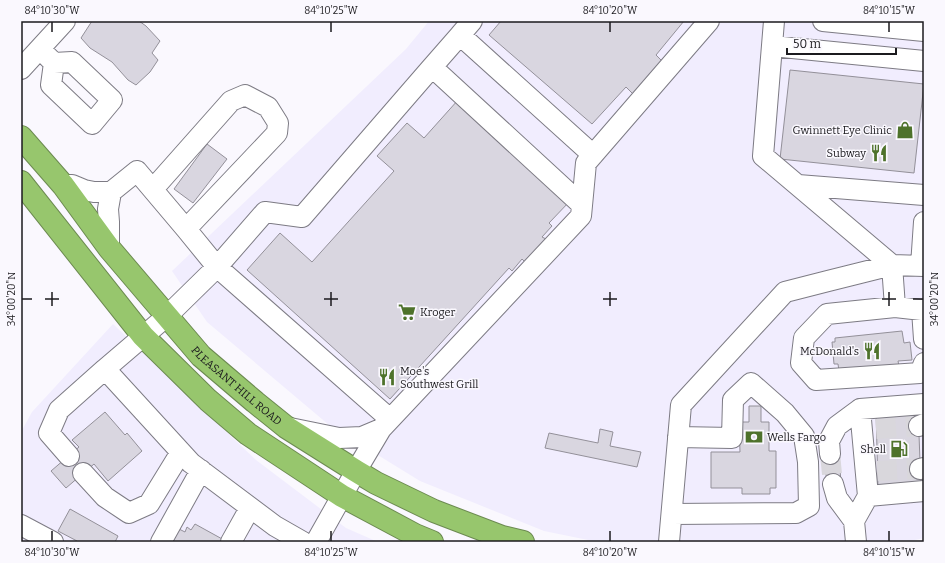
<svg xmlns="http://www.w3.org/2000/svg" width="945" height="563" viewBox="0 0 945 563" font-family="Bitter,serif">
	<rect width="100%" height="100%" fill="#faf8fe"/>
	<path fill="#f1edfe" d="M429,21h495v517l-18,4h-308l-54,-11 -124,-50 -91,-56 -122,-103 -35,-51 234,-222z
		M113,324l143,136 90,68 32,14h-357v-110l11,-20z"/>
	<path fill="#d9d6e0" stroke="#939099" d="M92,21h47l7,5 14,15 -8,12 6,7 -8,12 -14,13 -8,-5 -16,-18 -22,-14 -9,-10z
		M501,21h183l-28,34 9,9 -30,32 -9,-9 -34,37 -103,-89z
		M790,70l134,14 -10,89 -134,-14z
		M458,100l112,101 -21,22 3,3 -10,11 4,2 -21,23 -3,-3 -10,12 -3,-3 -119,131 -143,-129 33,-37 32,29 82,-91 -17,-15 30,-33 17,15z
		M207,144l20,15 -34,44 -19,-14z
		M902,331l2,12 6,-1 2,18 -14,1 1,5 -60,5 -1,-7h-4l-2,-22h3v-4z
		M749,406h12v16h8v29h7v37h-6v6h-28v-6h-31v-36h29l-1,-30h10z
		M918,408l3,80 -43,1 -2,-79z
		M105,412l20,23 2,-2 15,18 -34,30 -14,-17 -28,24 -15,-17 28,-24 -7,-7z
		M600,429l13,3 -3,14 31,6 -4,15 -92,-19 4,-15 49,10z
		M839,453l2,31 -14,1 -3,-31z
		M70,509l48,27 -3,6h-39l1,-1 -19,-10z
		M195,524l29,16 -1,2h-55l9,-14 8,4 2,-5 4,3z"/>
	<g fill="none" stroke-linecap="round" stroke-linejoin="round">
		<path stroke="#d9d7dc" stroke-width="20" stroke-dasharray="20 10" stroke-linecap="butt" d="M876,429l43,-3
			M830,454l3,30
			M877,471l43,-2"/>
		<g stroke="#7d7b84" stroke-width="22">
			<path id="minor" d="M774,21l-11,135 129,109 32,1
				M823,21l101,10
				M460,35l12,-14
				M772,46l152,15
				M40,49l14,14 -3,22 41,39 20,-24 -40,-38 -18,1
				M21,69l44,-48
				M63,185h9l12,5 10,2h17l-3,17 1,13v26
				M798,185l126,10
				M153,189l78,-88 14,-6 23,12 10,16 -1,10 -91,96
				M111,192l26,-21 49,58 31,38 -50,49 -62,53 86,94 84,63 28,16
				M582,205l-150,-138 28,-32 133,120
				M921,266l3,-44
				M924,339l-2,-29 -27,-3 -68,7 -23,24 -3,25 15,17 104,-7 4,-10
				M924,404l-64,5 8,87 56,-5
				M390,419l-173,-152 48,-55 37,5 130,-150
				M919,426l5,-2
				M290,428l49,10 23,-1 19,-8
				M830,454l-1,-13 8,-15 23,-17
				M69,456l-20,-23 10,-23 46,-41
				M920,469l4,-1
				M83,473l22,24 24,16 20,-9 32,-52
				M833,484l4,14 17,23
				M672,514l124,-1 13,-7 -1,-44 -4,-26 -19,-23 -34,-30 -18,17 -1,38 -54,-1
				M21,525l32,17
				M161,542l40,-72
				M231,542l19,-34
				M316,542l40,-71 25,-42 200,-213 5,-53 123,-142
				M669,542l12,-137 104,-113 43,-11 64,-16 3,42
				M856,542l-2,-21 14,-25"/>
		</g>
		<g stroke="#6c8a51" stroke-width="24">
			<g id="highway">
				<path id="s1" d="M21,137l42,48 46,63 92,108 54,46 31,25 70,44 20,12 58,28 68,26 21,5"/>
				<path d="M21,182l122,154 65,64 40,34 94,62 73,39 17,7"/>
			</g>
		</g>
		<use href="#minor" stroke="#fff" stroke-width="20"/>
		<use href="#highway" stroke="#97c66d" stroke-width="22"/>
	</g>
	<path fill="none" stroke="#1b1a1e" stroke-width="1.5" d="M52,22v10M331,22v10M610,22v10M889,22v10M52,292v14M331,292v14M610,292v14M889,292v14M22,299h10M45,299h14M324,299h14M603,299h14M882,299h14M913,299h10M52,531v10M331,531v10M610,531v10M889,531v10"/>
	<defs>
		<g id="shop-bare" transform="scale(1.38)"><path d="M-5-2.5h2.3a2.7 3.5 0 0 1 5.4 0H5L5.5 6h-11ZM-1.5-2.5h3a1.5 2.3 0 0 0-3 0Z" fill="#4e722b" stroke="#faf8fe" stroke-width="2.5" paint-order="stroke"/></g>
		<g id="restaurant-bare" transform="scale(1.38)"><path d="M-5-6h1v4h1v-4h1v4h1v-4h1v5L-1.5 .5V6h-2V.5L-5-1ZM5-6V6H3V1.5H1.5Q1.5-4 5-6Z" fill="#4e722b" stroke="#faf8fe" stroke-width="2.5" paint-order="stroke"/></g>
		<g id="supermarket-bare" transform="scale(1.38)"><path d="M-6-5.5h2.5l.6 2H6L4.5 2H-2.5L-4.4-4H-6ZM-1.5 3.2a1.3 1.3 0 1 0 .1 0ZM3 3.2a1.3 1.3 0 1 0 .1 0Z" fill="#4e722b" stroke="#faf8fe" stroke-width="2.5" paint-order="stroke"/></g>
		<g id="bank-bare" transform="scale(1.38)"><path d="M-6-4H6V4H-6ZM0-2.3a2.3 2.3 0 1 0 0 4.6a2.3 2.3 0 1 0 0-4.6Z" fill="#4e722b" stroke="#faf8fe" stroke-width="2.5" paint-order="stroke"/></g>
		<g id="fuel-bare" transform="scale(1.38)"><path d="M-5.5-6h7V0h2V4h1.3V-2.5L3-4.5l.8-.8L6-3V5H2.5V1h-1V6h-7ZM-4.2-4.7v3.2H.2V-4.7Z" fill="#4e722b" stroke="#faf8fe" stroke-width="2.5" paint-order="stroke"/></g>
	</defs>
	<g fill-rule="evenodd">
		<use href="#shop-bare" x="905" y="130"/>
		<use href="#restaurant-bare" x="879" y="153"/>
		<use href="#supermarket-bare" x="407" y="312"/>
		<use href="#restaurant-bare" x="872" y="351"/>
		<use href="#restaurant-bare" x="387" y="377"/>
		<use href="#bank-bare" x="754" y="437"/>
		<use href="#fuel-bare" x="899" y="449"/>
	</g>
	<g text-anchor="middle" stroke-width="3" stroke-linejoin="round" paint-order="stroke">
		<g font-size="11" fill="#1b1a1e" stroke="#faf8fe" text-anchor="end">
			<text x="892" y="134">Gwinnett Eye Clinic</text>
			<text x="866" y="157">Subway</text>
			<text x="420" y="316" text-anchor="start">Kroger</text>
			<text x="859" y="355">McDonald's</text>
			<text x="400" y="375" text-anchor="start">Moe's<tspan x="400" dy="13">Southwest Grill</tspan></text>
			<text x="767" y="441" text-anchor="start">Wells Fargo</text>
			<text x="886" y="453">Shell</text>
		</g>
		<g font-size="11" fill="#1b1a1e" stroke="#faf8fe">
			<text dy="4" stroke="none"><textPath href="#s1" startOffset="330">PLEASANT HILL ROAD</textPath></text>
		</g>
	</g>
	<rect width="945" height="563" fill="none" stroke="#faf8fe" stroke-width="44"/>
	<path d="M787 48v6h109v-6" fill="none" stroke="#1b1a1e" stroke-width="2"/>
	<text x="793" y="48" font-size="12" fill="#1b1a1e" stroke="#faf8fe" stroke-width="3" paint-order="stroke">50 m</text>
	<rect x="22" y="22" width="901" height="519" fill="none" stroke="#1b1a1e" stroke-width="1.5"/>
	<g font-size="10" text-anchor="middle" fill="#1b1a1e">
		<text x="52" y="14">84°10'30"W</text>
		<text x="331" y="14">84°10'25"W</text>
		<text x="610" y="14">84°10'20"W</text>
		<text x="889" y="14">84°10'15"W</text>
		<text transform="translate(11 299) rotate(-90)" y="4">34°00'20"N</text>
		<text transform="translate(934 299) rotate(-90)" y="4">34°00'20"N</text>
		<text x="52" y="556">84°10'30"W</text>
		<text x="331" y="556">84°10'25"W</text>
		<text x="610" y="556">84°10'20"W</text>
		<text x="889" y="556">84°10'15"W</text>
	</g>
</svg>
